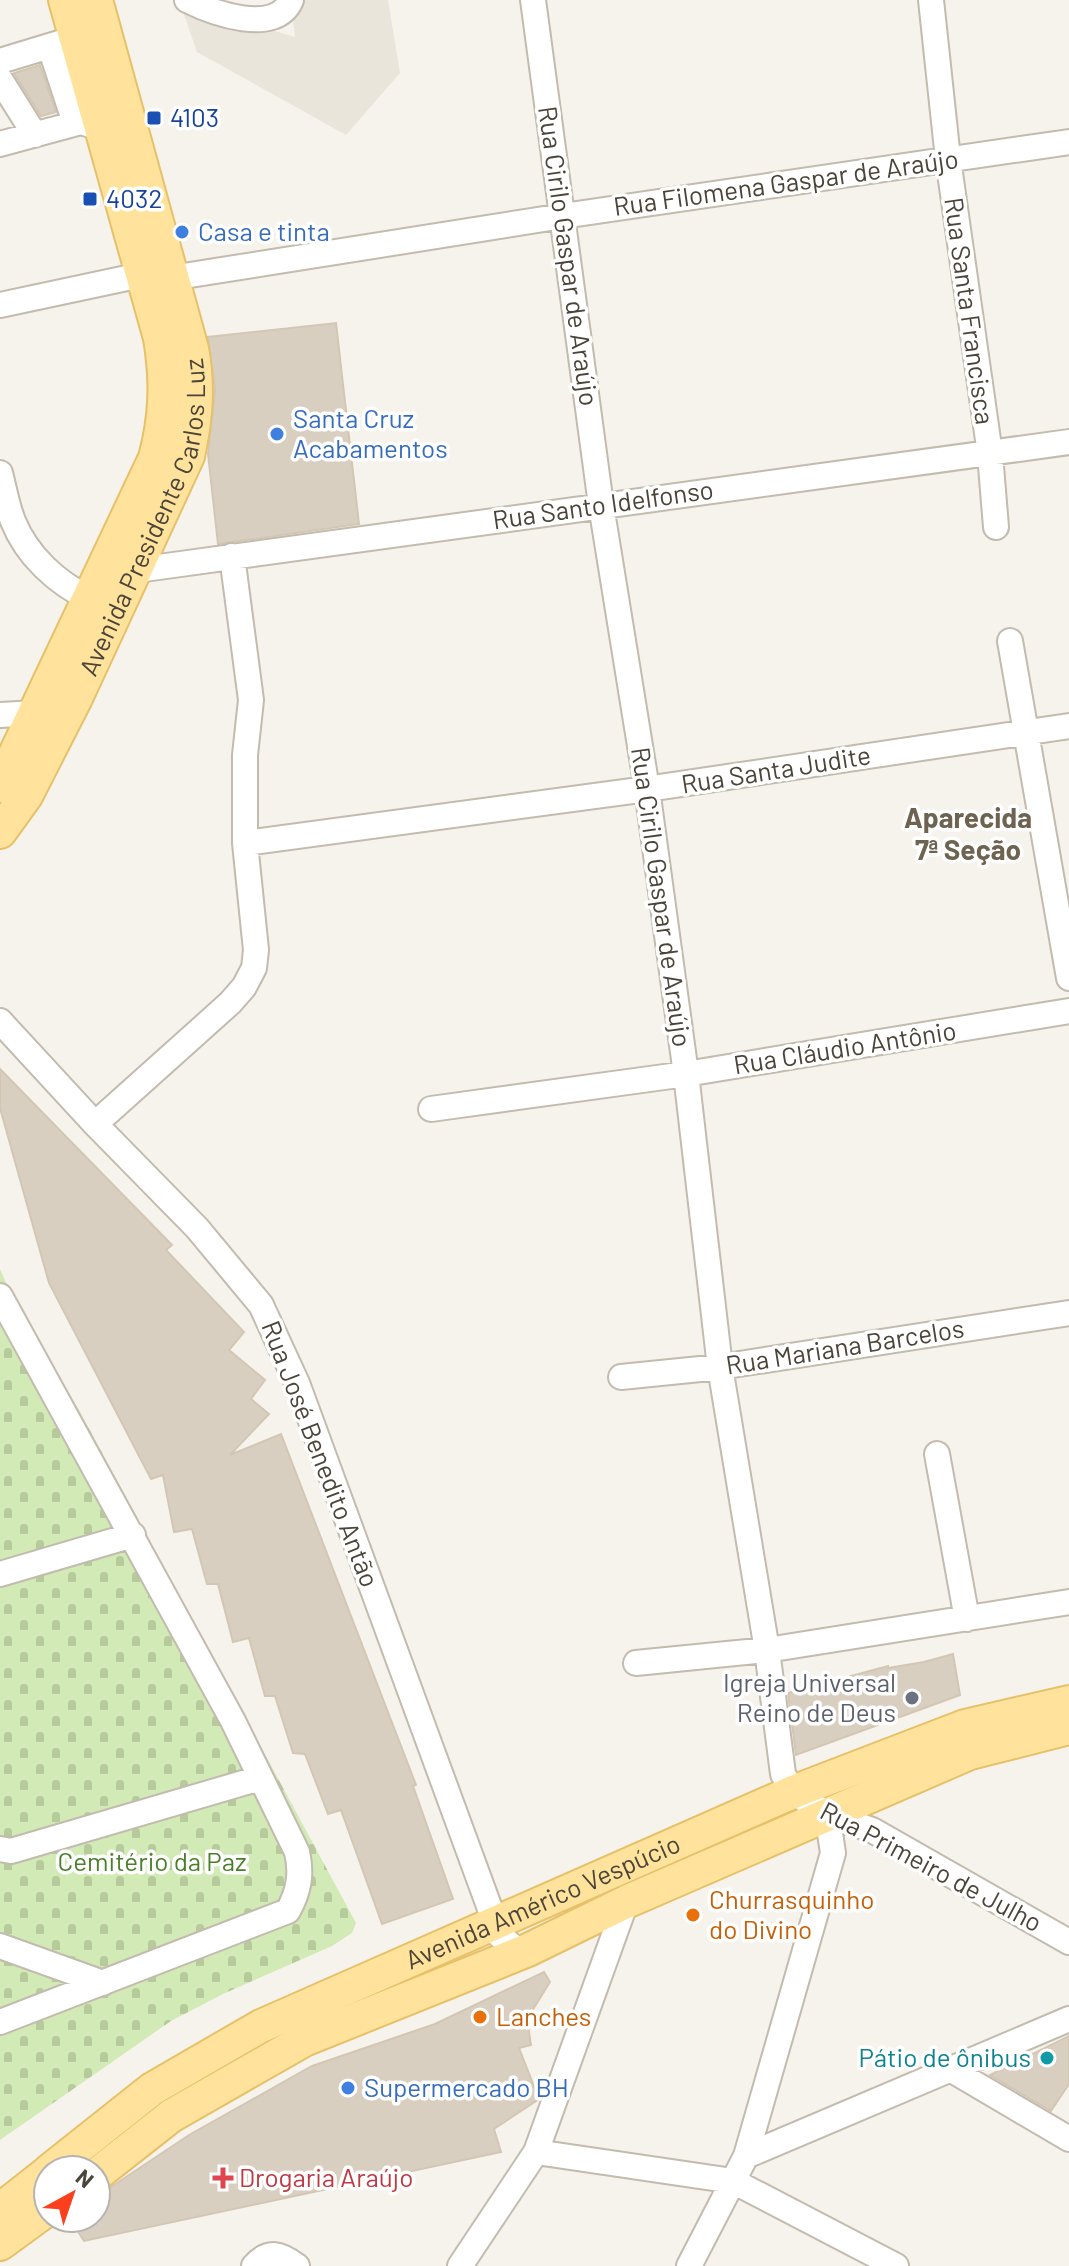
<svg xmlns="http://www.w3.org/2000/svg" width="1069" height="2266" viewBox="0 0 1069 2266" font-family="Barlow,sans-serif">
	<defs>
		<pattern id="cemetery-stones" width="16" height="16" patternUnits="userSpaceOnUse" patternTransform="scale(2)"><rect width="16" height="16" fill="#d2eab5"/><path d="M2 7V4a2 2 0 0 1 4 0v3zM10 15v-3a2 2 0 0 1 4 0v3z" fill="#b6ca9c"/></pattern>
	</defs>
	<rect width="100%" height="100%" fill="#f6f3ec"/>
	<path fill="#eae5da" d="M291,0h97l12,73 -54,62 -149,-83 -17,-49 115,34z"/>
	<path fill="url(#cemetery-stones)" d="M0,1269l10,23 69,118 277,513 -4,10 -20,13 -109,48 -52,27 -171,119z"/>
	<path fill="#d8cfc1" stroke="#d3c7b4" stroke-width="2" d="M40,65l16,47 -15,4 -27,-43z
		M336,323l23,201 -141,20 -10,-90 7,-64 -7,-53z
		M0,1069l172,176 -6,5 78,82 -15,18 36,30 -14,19 18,15 -39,41 51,-21 135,351 -3,1 40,113 -71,25 -41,-114 -13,4 -23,-60 -12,-1 -18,-57h-10l-16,-58 -16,4 -15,-58h-11l-15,-55 -18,3 -11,-57 -12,4 -102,-196 -49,-175z
		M953,1654l7,41 -164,60 -8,-62 100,-27v2l36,-6z
		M544,1972l6,10 -23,37 4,26 -12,3 20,51 -45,30 7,23 -417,89 -15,-23h27v-21l93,-62 123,-69 123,-42z
		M1069,2036v48l-18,27 -61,-36z"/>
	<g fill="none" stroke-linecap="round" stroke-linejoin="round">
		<g stroke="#c2bbae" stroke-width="28">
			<path id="minor" d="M187,0c26,13 89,36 104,0
				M533,0l68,505 46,284 39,285 34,293 47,283 16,124 10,18 34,22 45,16 197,112
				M931,0l17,159 42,295 6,73
				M50,47l25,76
				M0,61l66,-20
				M0,79l35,56
				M0,144l81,-22 19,6
				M171,278l392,-62 506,-74
				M0,305l141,-30
				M0,473c4,15 7,33 13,48 14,35 44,62 77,78
				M137,570l932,-128
				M1010,641l59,337
				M0,715l36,-2
				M245,843l402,-54 422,-63
				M0,1021l95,103 102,104 64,77 36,78 203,553 16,13 12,1
				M431,1109l255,-35 383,-63
				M95,1124l135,-121 14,-16 10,-19 2,-18 -11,-107v-88l6,-55 -19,-144
				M0,1296l233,425 64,131c5,22 2,39 -9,59l-288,111
				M621,1377l99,-10 349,-54
				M937,1454l30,165
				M0,1574l133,-39
				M636,1663l131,-13 302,-48
				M0,1849l11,2 249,-73
				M0,1946l103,37
				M950,2069l119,70
				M536,2152l197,29 163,85
				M746,2156l323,-137
				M254,2266c15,-17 27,-12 43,0
				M460,2266l76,-114 90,-250
				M689,2266l57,-110 87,-303 -6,-39"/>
		</g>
		<g stroke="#e6c16a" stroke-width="36">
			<g id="major">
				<path d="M0,786l155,-328c11,-41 12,-78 5,-120l-95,-338"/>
				<path id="s1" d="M0,832l26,-36 50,-98 112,-242c8,-37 11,-70 4,-107l-96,-349"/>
				<path id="s2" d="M50,2170l102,-81 109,-63 532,-234 172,-66 104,-24"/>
				<path d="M96,2175l75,-59 133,-76 224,-90 98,-48 344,-149 99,-25"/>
				<path d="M0,2210l48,-38"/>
				<path d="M0,2244l48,-35"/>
			</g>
		</g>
		<use href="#minor" stroke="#fff" stroke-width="24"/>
		<use href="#major" stroke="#ffe39c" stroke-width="32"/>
	</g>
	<g fill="#1a4fb4" stroke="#fff" stroke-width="3">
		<rect x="146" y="110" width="16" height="16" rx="4"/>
		<rect x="82" y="191" width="16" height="16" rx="4"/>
	</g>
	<g fill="#3f7fe0" stroke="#fff" stroke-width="3">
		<circle cx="182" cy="232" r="8"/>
		<circle cx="277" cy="434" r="8"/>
		<circle cx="348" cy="2088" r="8"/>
	</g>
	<circle fill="#6b7280" stroke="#fff" stroke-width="3" cx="912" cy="1698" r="8"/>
	<g fill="#e8710a" stroke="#fff" stroke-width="3">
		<circle cx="693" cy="1915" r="8"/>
		<circle cx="480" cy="2017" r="8"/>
	</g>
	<circle fill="#0f9aa8" stroke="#fff" stroke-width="3" cx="1047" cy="2058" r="8"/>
	<path fill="#e0444e" stroke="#fff" stroke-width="3" d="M219 2166h8v8h8v8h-8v8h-8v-8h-8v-8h8z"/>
	<g text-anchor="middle" stroke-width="7" stroke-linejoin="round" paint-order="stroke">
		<g font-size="26" fill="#164399" stroke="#fff" text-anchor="start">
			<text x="170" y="127">4103</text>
			<text x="106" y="208">4032</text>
		</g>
		<g font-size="26" fill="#4b4439" stroke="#fff">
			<text transform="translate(786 183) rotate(-8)" y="9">Rua Filomena Gaspar de Araújo</text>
			<text transform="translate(568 256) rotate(82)" y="9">Rua Cirilo Gaspar de Araújo</text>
			<text transform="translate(969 311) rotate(82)" y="9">Rua Santa Francisca</text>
			<text transform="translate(603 505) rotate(-8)" y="9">Rua Santo Idelfonso</text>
			<text dy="9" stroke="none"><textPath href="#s1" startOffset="350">Avenida Presidente Carlos Luz</textPath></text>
			<text transform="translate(776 770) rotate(-9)" y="9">Rua Santa Judite</text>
			<text transform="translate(661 897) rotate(82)" y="9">Rua Cirilo Gaspar de Araújo</text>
			<text transform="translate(845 1048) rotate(-9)" y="9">Rua Cláudio Antônio</text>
			<text transform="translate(845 1347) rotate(-9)" y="9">Rua Mariana Barcelos</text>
			<text transform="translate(320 1454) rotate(69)" y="9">Rua José Benedito Antão</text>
			<text transform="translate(931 1867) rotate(28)" y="9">Rua Primeiro de Julho</text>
			<text dy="9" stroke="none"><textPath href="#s2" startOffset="564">Avenida Américo Vespúcio</textPath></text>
		</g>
		<g font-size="26" fill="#366cbe" stroke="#fff" text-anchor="start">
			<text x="198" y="241">Casa e tinta</text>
			<text x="293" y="428">Santa Cruz<tspan x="293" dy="30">Acabamentos</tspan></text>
			<text x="364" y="2097">Supermercado BH</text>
		</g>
		<g font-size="26" fill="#5b616d" stroke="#fff" text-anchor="end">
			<text x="896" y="1692">Igreja Universal<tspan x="896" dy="30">Reino de Deus</tspan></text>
		</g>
		<g font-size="26" fill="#4a7f2a" stroke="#fff">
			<text x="152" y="1871">Cemitério da Paz</text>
		</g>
		<g font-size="26" fill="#c56008" stroke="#fff" text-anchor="start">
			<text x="709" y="1909">Churrasquinho<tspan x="709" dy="30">do Divino</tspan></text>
			<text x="496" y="2026">Lanches</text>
		</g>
		<g font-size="26" fill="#0d838f" stroke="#fff" text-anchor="end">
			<text x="1031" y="2067">Pátio de ônibus</text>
		</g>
		<g font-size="26" fill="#be3a42" stroke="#fff" text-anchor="start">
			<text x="239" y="2187">Drogaria Araújo</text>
		</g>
		<g font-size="28" font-weight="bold" fill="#6e6250" stroke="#fff">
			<text x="968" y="828">Aparecida<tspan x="968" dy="32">7ª Seção</tspan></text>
		</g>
	</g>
	<g transform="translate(72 2194) rotate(40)"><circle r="38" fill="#ffffff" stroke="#b7b4b0" stroke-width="2"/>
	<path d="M0-6L14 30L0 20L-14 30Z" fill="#fc3f1d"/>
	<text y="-12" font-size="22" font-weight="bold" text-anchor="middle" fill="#4b4439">N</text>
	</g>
</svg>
